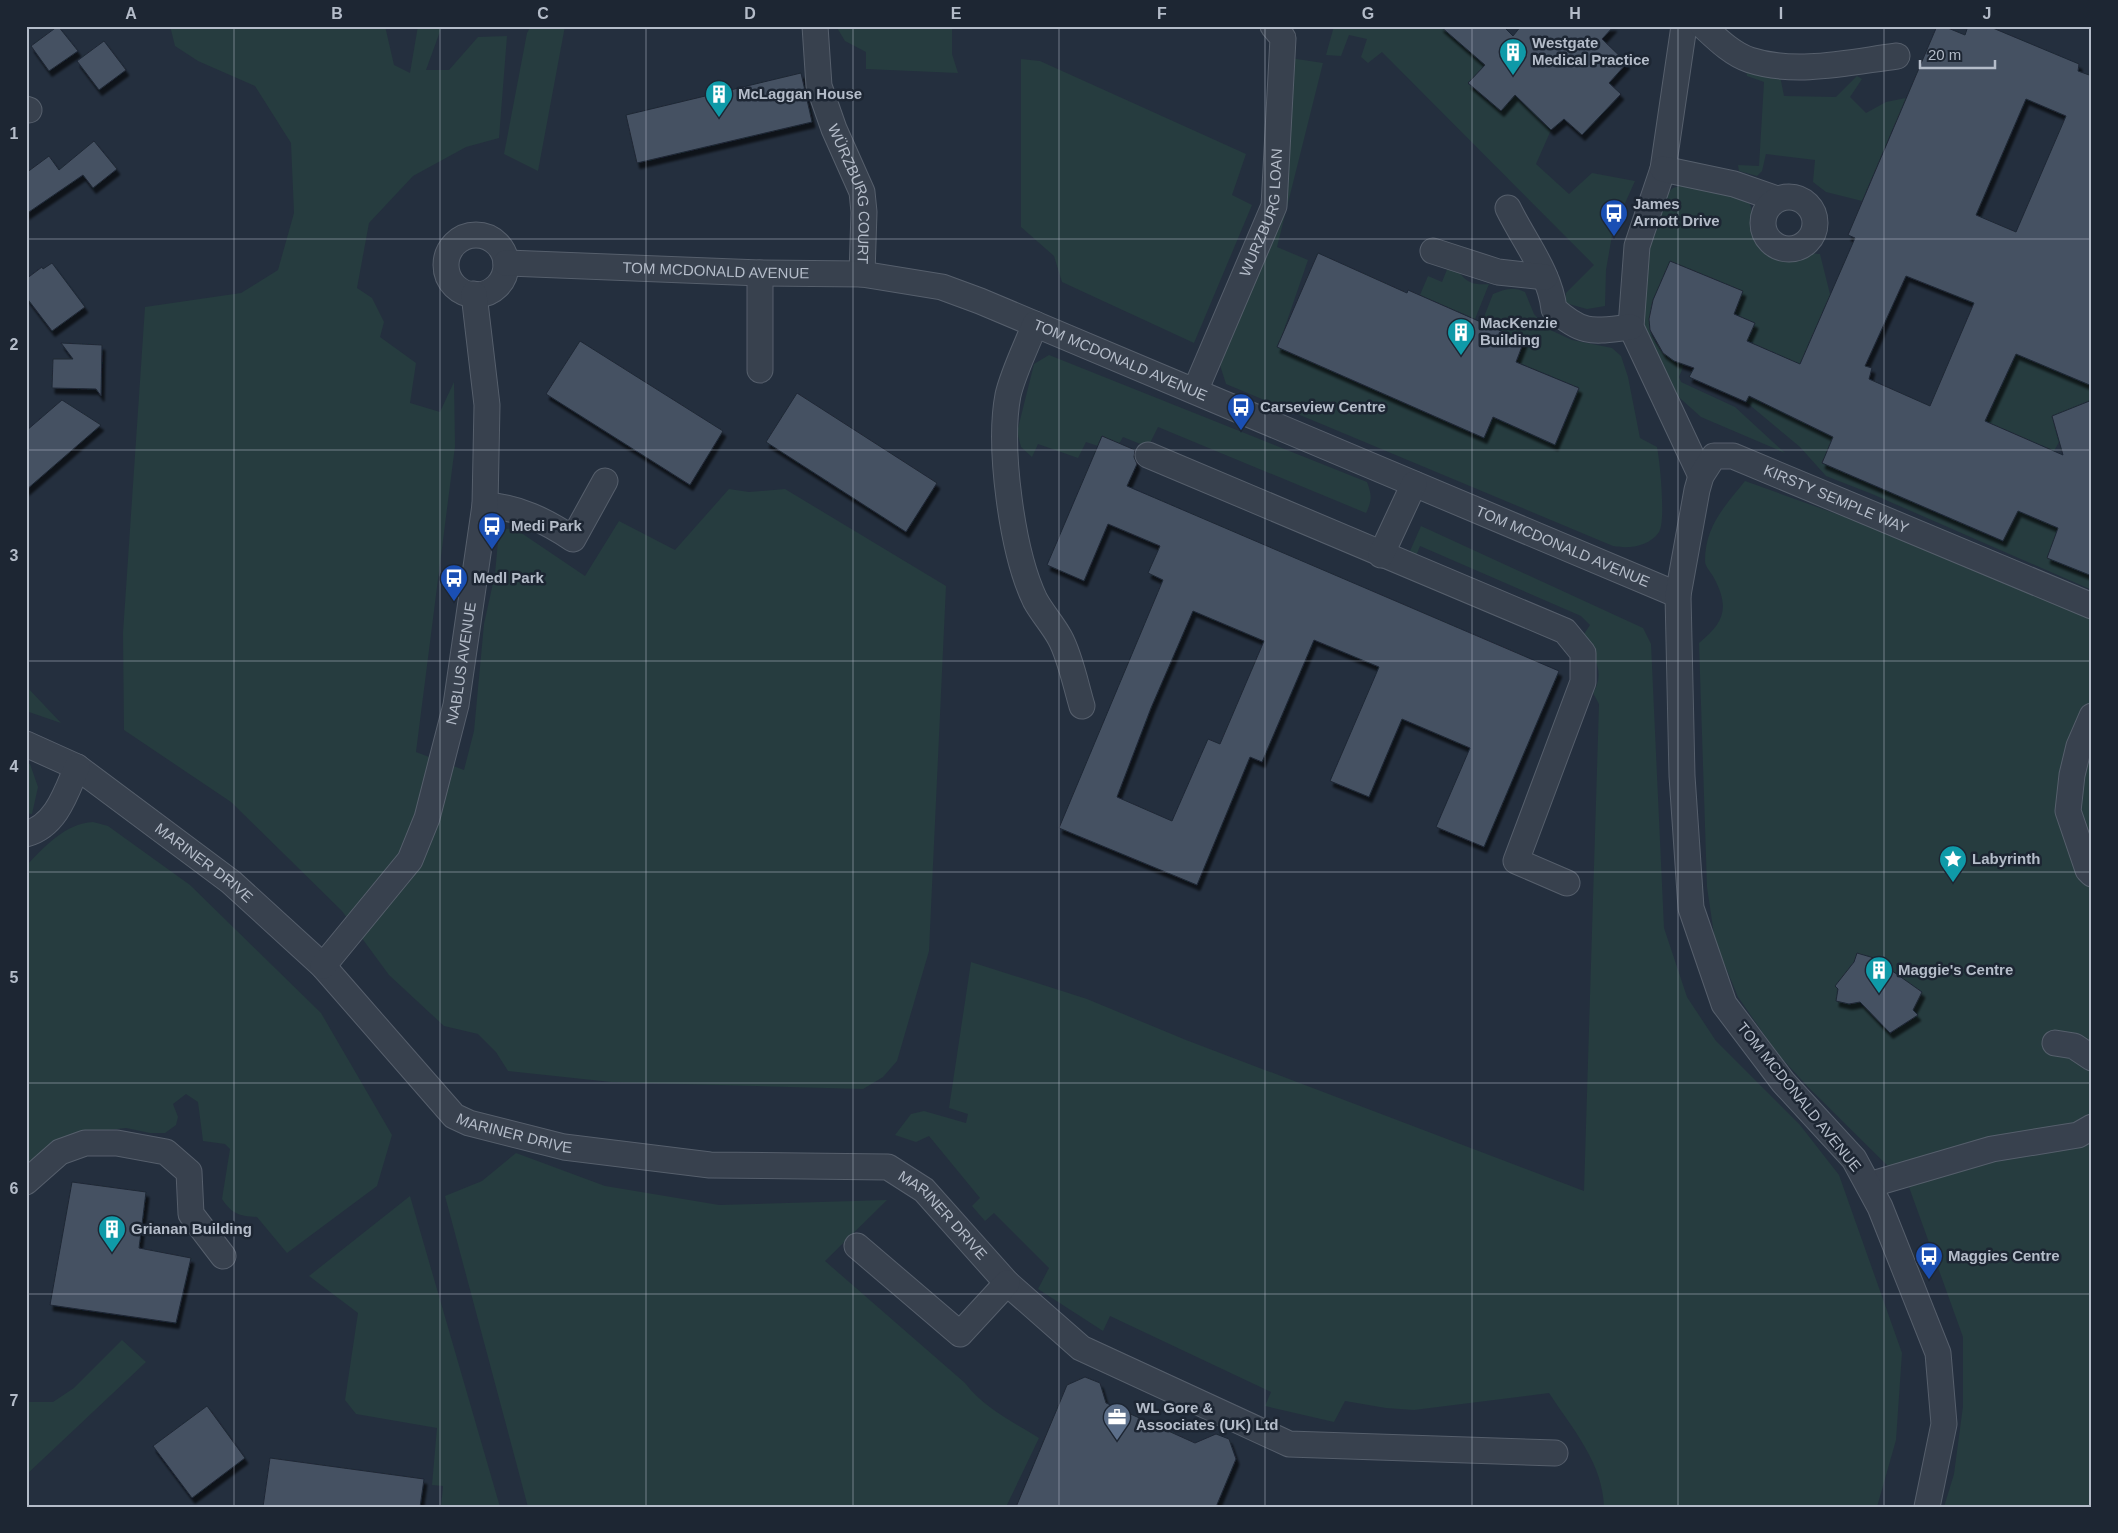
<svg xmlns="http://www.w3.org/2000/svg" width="2118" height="1533" viewBox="0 0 2118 1533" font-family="Helvetica,sans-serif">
	<defs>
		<filter id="shadow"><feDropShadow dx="3" dy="5.5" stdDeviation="1" flood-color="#0009"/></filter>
	</defs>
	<rect width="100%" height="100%" fill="#242f3e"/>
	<path fill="#263c3f" d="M170,26h215l9,39 16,8 8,-47h24l-16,44h23l29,-33 29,-1 -8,102 -33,9 -53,29 -44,47 -12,65 15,10 12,24 -4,15 36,26 -6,40 30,9 14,-30 1,64 -39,306 48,18 10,-39 10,-107 11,-50 4,-44 15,-2 71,48 34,-55 56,29 54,-61 20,3 36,-3 161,97 -17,365 -32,110 -14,16 -20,12 -252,-7 -103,-11 -12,-19 -18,-18 -34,-8 -55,-51 -47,-64 -111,-109 -107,-72 -1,-97 22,-326 96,-14 37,-23 16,-57 -3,-70 -36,-57 -57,-25 -23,-15z
		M531,26h34l-27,145 -34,-17 23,-121z
		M836,26h116v28l6,19 -92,-4v-17l-21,-11z
		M1334,26h106l36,31 1,-1 10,7 -19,21 32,26 17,-17 34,37 -15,34 33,30 23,-21 43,8 -22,49 -7,40 -1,36 -18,3 -22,-6 1,-10 28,-28 -212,-213 -14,11 -7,-6 6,-18 -18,-4 -8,21 -15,-1z
		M1290,58l33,5 -46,184 31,13 -30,87 91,41 21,-47 -2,55 96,42 17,-41 -3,22 57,26 24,-57 -57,-24 -9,19 -5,-2 16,-40 -42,-19 11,-28c12,-5 20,-8 32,-2l9,22 12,14 26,12 40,8 9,8 7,21 12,61 17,9c3,15 9,74 2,85 -10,15 -31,17 -46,14l-387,-162 -7,-22 59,-150z
		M1021,59l19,2 206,93 -14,41 20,10 -58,138 -132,-61 -8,-26 -33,-29z
		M1746,71l34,5 4,20 52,1 21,-21 5,3 -12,18 16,16 20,-11 20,-4 -44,103 -36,-9 -13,-10 2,-22 -49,-6 -4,17 -5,5 -18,-5 -1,-6 21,1 5,-84 -17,-6z
		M1685,184l60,14c9,8 6,15 6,25 1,20 16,35 35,37 10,1 14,-3 23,-6 3,-1 8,0 11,0l11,44 3,138 -12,27 181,78 15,-30 40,17 34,48v14l-220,-96 -46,-18 -26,-29 -54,-45 22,-52 -21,-9 -13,-27 9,-23 -73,-30 -17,39 1,2c-1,6 -4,13 -5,19 0,21 18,38 35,44l-5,12 2,5 54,25 50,46 -84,-36 -39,-35 -13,-33 -7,-38 4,-51 19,-65 8,-7z
		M1450,262c15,15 14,24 39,22l-14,35 -55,-24 8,-19 14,6z
		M2016,354l76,32v14l-40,16 7,26 -5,9 -69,-30z
		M1049,355l318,127c5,13 5,19 -1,31l-208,-86 -10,20 -25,-10 -4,7 -21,2 -12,-4 -8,16 -40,-14 -6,13 -11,-10 -4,-15 17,-68z
		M1745,481l208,75 139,64v887h-148l10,-33 9,-68v-69l-54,-150 -101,-100 -31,-34 -39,-56 -23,-56 -8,-54 -8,-244c25,-20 31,-35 15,-65 -3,-6 -9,-11 -9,-17 0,-35 20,-55 40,-80z
		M1421,526l222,102 8,16 13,284 23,69 29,44 84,84 39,50 63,178 -6,87 -19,67h-273c-1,-44 -32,-79 -55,-114l-135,17 -28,-2 -41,-7 -11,21 -69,-16 6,-14 -161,-76 -7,15 -65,-42 11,-21 -55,-55 -9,8 -13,-15 8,-8 -51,-62 -13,6 -21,-7 16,-21 13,-3 42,12 2,-9 -19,-6 22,-146 116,37 99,41 398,151 15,-487 -6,-11c13,-21 1,-37 -11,-56l8,-12 -9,-9 -161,-70 -4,10 -6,-5z
		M26,686l35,37 -35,-12z
		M26,763l4,1 8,23 -6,27 -6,-1z
		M93,822l15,4 82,59 131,128 71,122 -15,51 -90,67 -30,-36c-18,-1 -25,-3 -35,-18l8,-50 -5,-5 -22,-3 -5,-39 -12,-8 -13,10 5,13 -2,8 -11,8h-15l-24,-5 -34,4 -66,34v-300c18,-19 40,-43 67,-44z
		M516,1153l89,33 114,19 168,-5 -62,61 140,122c19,25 48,39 74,55l-33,69h-478l-83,-311 37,-15z
		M410,1196l90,311h-59l2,-21 -11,-1 5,-57 -81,-14 -11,-14 13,-87 -49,-37z
		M122,1340l24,22 -120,113v-73h27l21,-14z"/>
	<path fill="#455162" stroke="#1f2835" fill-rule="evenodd" filter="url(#shadow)" d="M58,26l20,25 -29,20 -18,-25z
		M1440,26h63l10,10 8,-10h93l-12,13 25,24 -18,20 12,11 -39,41 -18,-16 -13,11 -36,-35 -14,16 -33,-28 17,-18z
		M1937,26h6l22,9 3,-9h20l91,38 -1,7 14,5v310l-76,-32 -31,67 78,34 -11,-39 40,-16v176l-45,-18 11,-30 -40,-17 -15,30 -181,-78 11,-26 -84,-41 -3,6 -57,-25 5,-9 -20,-7 -11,-8 -13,-23 -1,-11 4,-19 17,-39 73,30 -9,23 21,9 -8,18 53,23 55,-126 -7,-3zM2026,99l40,17 -50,116 -40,-17zM1906,276l68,27 -44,103 -61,-27 3,-11 -7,-2z
		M104,41l22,29 -27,20 -22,-29z
		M801,73l11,49 -175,41 -11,-48z
		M94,141l23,28 -24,19 -10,-13 -57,39v-41l23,-17 10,14z
		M1318,253l89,40 1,-3 116,51 -8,21 63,26 -24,57 -62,-28 -9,21 -207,-91z
		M52,263l33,44 -33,24 -26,-34v-18l16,-12 1,2z
		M580,341l143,90 -33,54 -144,-91z
		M61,343l41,2 -1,51 -5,-7 -44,-1 1,-29h20z
		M797,393l140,90 -31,49 -140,-90z
		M62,400l39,25 -75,65v-59z
		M1102,436l33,14 -1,7 3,7 -10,22 432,185 -75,176 -48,-20 34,-79 -68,-29 -33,78 -39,-16 49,-114 -65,-27 -52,122 -12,-5 -53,128 -138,-57 104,-248 -15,-7 12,-27 -52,-22 -24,57 -37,-16zM1193,611l71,30 -44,103 -12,-5 -36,82 -55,-24 34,-89z
		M1857,953l17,5 48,34 -9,18 5,5 -28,18 -30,-31 -11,2 -13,-3 2,-12 -3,-3 19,-24z
		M72,1182l74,10 -7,56 52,10 -15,65 -126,-18z
		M1085,1377l15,6 6,20 89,40 21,-9 13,5 7,20 -20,48h-200l51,-122z
		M207,1406l38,52 -53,40 -39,-52z
		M270,1458l154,21 -4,28h-157z"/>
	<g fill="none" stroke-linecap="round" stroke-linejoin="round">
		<g stroke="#565f6c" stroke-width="27">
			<g id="minor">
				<path id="s1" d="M815,26l4,60 15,43 28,63 2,20 -2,62"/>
				<path d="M1684,26l-21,143 -26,77 -6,81 70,149"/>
				<path d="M1703,26c14,13 29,28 47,34 46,15 100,2 147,-4"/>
				<path d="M26,109l3,1"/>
				<path d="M1663,169l71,15 43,15"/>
				<circle cx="1789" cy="223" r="26"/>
				<path d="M1508,208c16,33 42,65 46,101 30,27 40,22 77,18"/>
				<circle cx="476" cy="265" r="30"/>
				<path d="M1433,251l65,21 47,5"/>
				<path id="s2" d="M506,263l254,10 102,1 80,13 38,14 698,294"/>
				<path d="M760,273v97"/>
				<path d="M1035,324c-8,21 -22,49 -27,71 -10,52 4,157 27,205 7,13 18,25 25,38 10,18 16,48 22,68"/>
				<path id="s3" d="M1195,391l79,-185 9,-168 -10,-12"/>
				<path d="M1148,455l417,176 18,22v29l-67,179 51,22"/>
				<path d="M485,505c33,2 61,16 88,34l32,-58"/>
				<path d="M1381,555l33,-71"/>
				<path d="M2092,716l-13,30 -7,29 -4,36 20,59 4,4"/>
				<path id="s4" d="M26,744l51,23 154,115 92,84 131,150 15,7 95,24 146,18 178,2 36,23 83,93 74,65 208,96 266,9"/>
				<path d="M26,834c30,-8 40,-41 51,-67"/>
				<path id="s5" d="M323,966l87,-106 17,-42 29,-113 29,-200 2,-100 -13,-111"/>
				<path d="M2055,1043l19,3 18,12"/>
				<path d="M26,1182l34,-30 25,-9h32l49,9 23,20 2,42 32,42"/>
				<path d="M1869,1185l123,-36 86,-14 14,-8"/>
				<path d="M857,1246l103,88 47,-51"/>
				<path id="s6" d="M1927,1507l17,-83 -6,-71 -58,-146 -26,-48 -71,-77 -59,-78 -33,-96 -9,-132 -4,-181 19,-105 4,-14 13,-20h19l359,150"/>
			</g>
		</g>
		<use href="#minor" stroke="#38414e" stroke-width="25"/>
	</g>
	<path fill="none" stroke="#b4bcc9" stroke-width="1" stroke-opacity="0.55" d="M234,26v1481M440,26v1481M646,26v1481M853,26v1481M1059,26v1481M1265,26v1481M1472,26v1481M1678,26v1481M1884,26v1481M26,239h2066M26,450h2066M26,661h2066M26,872h2066M26,1083h2066M26,1294h2066"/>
	<defs>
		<g id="building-pin" transform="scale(1.4375)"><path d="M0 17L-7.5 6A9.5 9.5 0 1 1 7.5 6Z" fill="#0f9aa8" stroke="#1d2633"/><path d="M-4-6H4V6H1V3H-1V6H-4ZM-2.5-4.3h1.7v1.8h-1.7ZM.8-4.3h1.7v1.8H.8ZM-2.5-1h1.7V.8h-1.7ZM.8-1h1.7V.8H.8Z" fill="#fff"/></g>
		<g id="bus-pin" transform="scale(1.4375)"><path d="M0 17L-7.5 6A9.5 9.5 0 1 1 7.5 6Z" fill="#1a4fb4" stroke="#1d2633"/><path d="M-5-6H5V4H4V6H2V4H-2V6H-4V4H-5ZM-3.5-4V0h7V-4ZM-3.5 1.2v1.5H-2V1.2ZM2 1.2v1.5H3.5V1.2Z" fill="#fff"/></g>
		<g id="sight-pin" transform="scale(1.4375)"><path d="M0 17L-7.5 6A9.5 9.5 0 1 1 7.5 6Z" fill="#0f9aa8" stroke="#1d2633"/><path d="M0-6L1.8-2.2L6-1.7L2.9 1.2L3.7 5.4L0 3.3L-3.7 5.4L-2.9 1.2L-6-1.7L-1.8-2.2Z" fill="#fff"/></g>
		<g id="office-pin" transform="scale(1.4375)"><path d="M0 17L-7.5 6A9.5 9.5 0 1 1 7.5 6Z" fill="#5c6f8a" stroke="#1d2633"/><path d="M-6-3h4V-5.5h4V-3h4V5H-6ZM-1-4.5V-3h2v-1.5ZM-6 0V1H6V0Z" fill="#fff"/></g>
	</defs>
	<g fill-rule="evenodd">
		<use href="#building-pin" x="1513" y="52"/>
		<use href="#building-pin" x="719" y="94"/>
		<use href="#bus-pin" x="1614" y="213"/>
		<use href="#building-pin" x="1461" y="332"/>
		<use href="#bus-pin" x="1241" y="407"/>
		<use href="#bus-pin" x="492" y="526"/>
		<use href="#bus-pin" x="454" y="578"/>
		<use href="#sight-pin" x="1953" y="859"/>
		<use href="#building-pin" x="1879" y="970"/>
		<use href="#building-pin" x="112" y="1229"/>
		<use href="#bus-pin" x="1929" y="1256"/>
		<use href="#office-pin" x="1117" y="1417"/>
	</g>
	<g text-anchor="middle" stroke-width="5" stroke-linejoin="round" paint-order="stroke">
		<g font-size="15" font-weight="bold" fill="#b4bcc9" stroke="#1d2633" text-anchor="start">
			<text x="1532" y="48">Westgate<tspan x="1532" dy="17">Medical Practice</tspan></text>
			<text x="738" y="99">McLaggan House</text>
			<text x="1633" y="209">James<tspan x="1633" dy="17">Arnott Drive</tspan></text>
			<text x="1480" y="328">MacKenzie<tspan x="1480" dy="17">Building</tspan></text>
			<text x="1260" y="412">Carseview Centre</text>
			<text x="511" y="531">Medi Park</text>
			<text x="473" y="583">Medl Park</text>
			<text x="1972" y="864">Labyrinth</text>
			<text x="1898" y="975">Maggie's Centre</text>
			<text x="131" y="1234">Grianan Building</text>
			<text x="1948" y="1261">Maggies Centre</text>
			<text x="1136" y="1413">WL Gore &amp;<tspan x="1136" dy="17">Associates (UK) Ltd</tspan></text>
		</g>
		<g font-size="15" fill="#b4bcc9" stroke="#1d2633">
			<text dy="5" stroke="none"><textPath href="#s1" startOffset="174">WÜRZBURG COURT</textPath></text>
			<text dy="5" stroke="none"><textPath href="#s3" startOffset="192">WURZBURG LOAN</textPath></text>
			<text dy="5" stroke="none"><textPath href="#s2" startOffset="210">TOM MCDONALD AVENUE</textPath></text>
			<text dy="5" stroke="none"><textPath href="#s2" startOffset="630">TOM MCDONALD AVENUE</textPath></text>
			<text dy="5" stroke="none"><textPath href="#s6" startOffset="1261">KIRSTY SEMPLE WAY</textPath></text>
			<text dy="5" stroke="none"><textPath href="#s2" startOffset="1110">TOM MCDONALD AVENUE</textPath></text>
			<text dy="5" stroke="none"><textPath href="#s5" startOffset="341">NABLUS AVENUE</textPath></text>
			<text dy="5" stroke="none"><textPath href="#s4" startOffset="215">MARINER DRIVE</textPath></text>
			<text transform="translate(1799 1097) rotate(51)" y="5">TOM MCDONALD AVENUE</text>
			<text dy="5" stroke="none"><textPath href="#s4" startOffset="635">MARINER DRIVE</textPath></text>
			<text dy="5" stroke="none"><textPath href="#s4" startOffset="1085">MARINER DRIVE</textPath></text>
		</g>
	</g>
	<rect width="2118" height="1533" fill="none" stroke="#1d2633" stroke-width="55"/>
	<path d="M1920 60v8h75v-8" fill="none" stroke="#b4bcc9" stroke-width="2.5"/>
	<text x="1928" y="60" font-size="15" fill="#b4bcc9" stroke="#1d2633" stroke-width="4" paint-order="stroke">20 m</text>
	<rect x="28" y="28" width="2062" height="1478" fill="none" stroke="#b4bcc9" stroke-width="2"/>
	<g font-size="16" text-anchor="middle" font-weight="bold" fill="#b4bcc9">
		<text x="131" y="19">A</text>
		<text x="337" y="19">B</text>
		<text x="543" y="19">C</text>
		<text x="750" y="19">D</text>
		<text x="956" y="19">E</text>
		<text x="1162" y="19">F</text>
		<text x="1368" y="19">G</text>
		<text x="1575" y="19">H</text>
		<text x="1781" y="19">I</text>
		<text x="1987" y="19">J</text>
		<text x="14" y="139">1</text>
		<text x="14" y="350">2</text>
		<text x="14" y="561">3</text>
		<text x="14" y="772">4</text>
		<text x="14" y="983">5</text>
		<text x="14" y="1194">6</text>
		<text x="14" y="1406">7</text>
	</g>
</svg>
